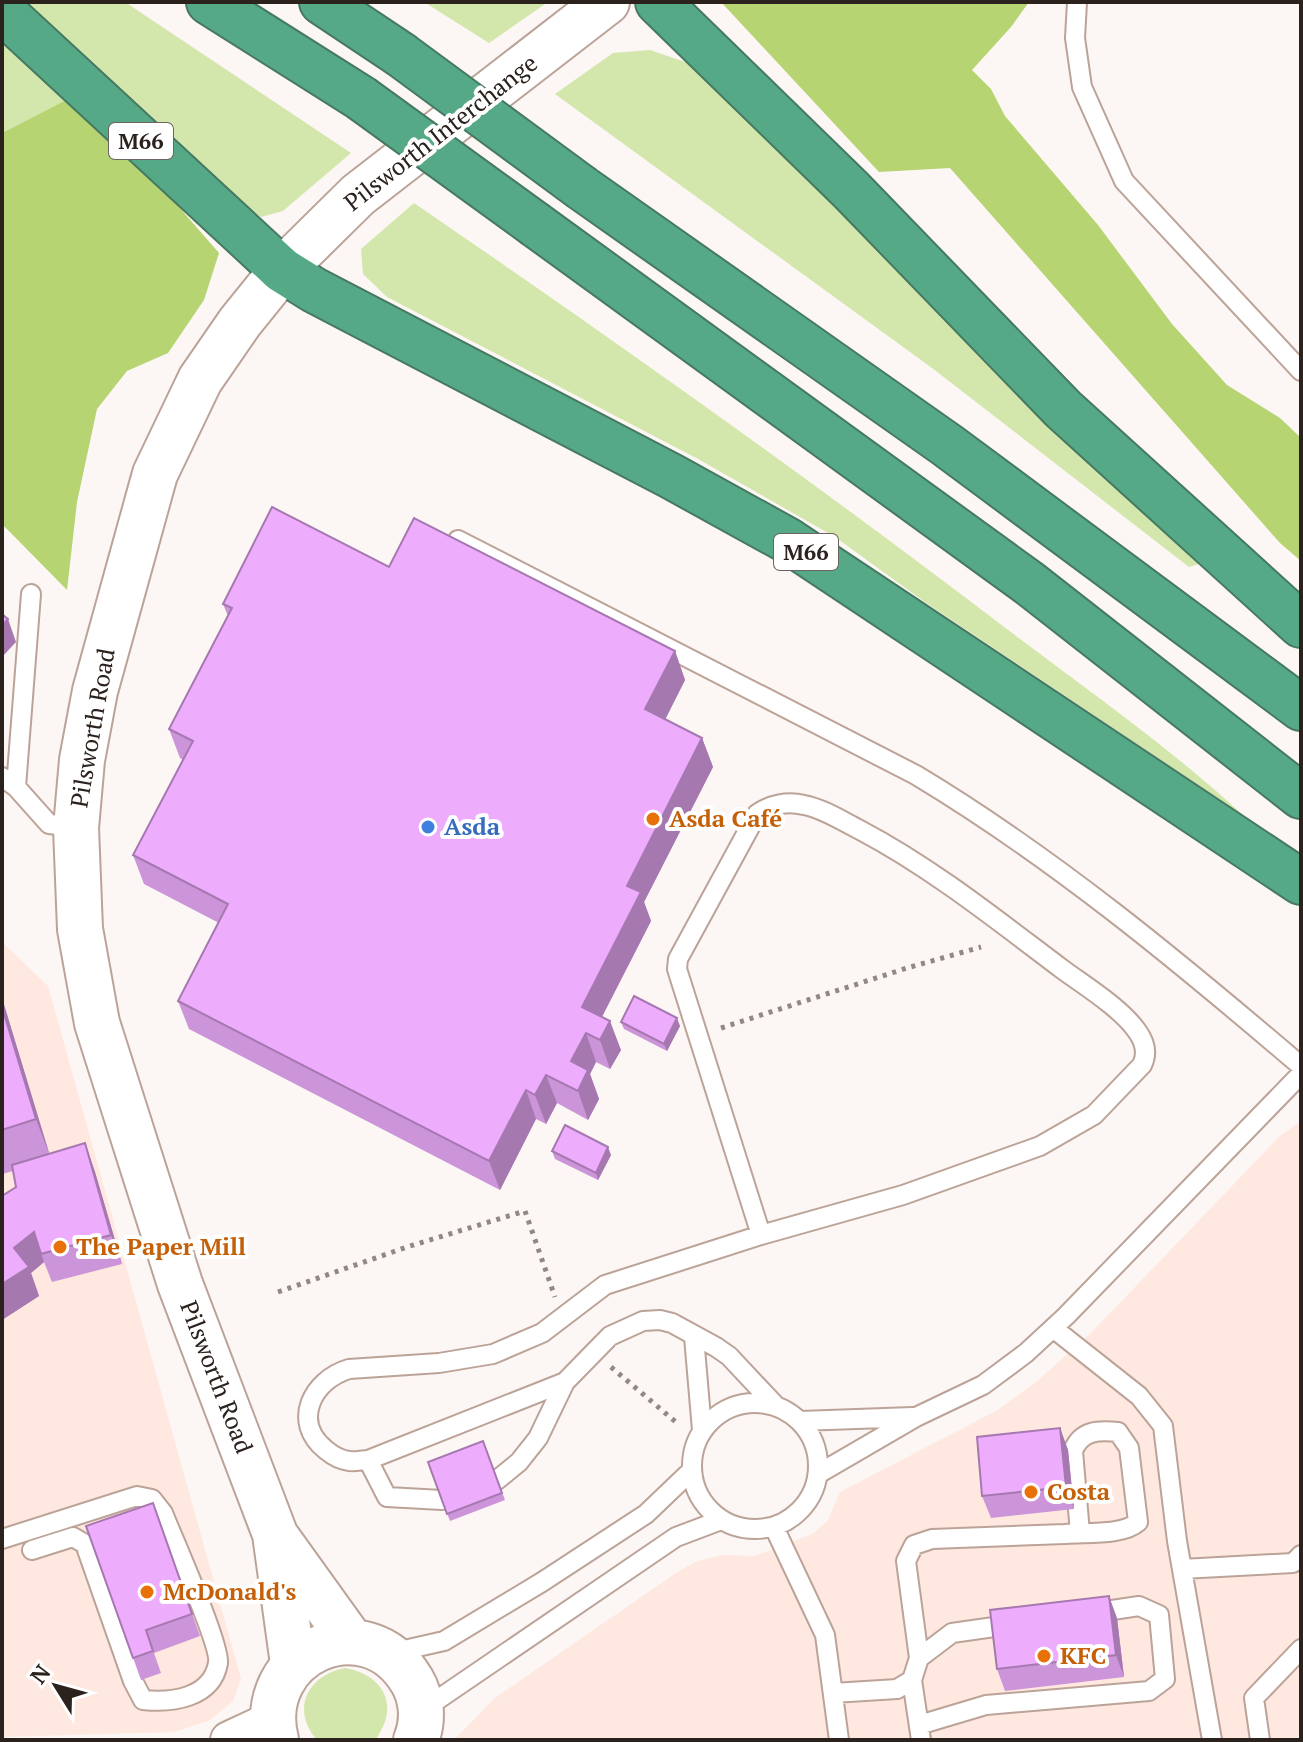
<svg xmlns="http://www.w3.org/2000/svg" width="1303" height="1742" viewBox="0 0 1303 1742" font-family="'PT Serif',serif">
	<rect width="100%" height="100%" fill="#fcf6f4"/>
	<path fill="#fee8df" d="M2,942l46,44 193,693 -8,22 -23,19 -36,12 -172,5z
		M1301,1121v619h-847l41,-42 181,-125 19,-11 27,-7 33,1 58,-22 15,-14 12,-28 156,-81 39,-28 55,-49 190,-198z"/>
	<path fill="#d3e7ad" d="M26,2h99l226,151 -68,58 -22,6 -31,-19z
		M424,2h124l-59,41z
		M2,39l64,61 -64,33z
		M650,50l41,14 508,500 -10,3 -257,-199 -377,-274 58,-41z
		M414,203c197,135 392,273 581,417 84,64 171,124 248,195l-321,-215 -87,-63 -137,-78 -311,-162 -24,-23 -2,-25z
		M345,1668c40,7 55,39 30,72h-58c-27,-31 -9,-65 28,-72z"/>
	<path fill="#b6d472" d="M721,2h308l-18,25 -39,43 19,19 14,27 93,109 74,99 55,61 53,33 21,20v123l-21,-18 -330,-375 -71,4z
		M66,100l105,98 48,55 -15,47 -36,53 -41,18 -30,38 -20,93 -10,88 -65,-66v-391z"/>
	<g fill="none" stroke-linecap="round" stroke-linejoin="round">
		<g stroke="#bca398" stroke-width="22">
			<path id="lane" d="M1077,2l-2,36 7,49 42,94 177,190
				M458,540l458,235c138,83 262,186 385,291
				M2,777l14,10 33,37 27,3
				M16,787l15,-193
				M761,1235l-84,-266 1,-10 79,-145c14,-10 31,-13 47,-9 20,4 38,16 56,25 72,38 137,90 202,139 23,17 59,39 75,62 8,11 11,22 5,34l-48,50 -54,31 -137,49 -142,40 -156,50 -63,48 -49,21 -54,9 -90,6c-37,11 -58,53 -23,81 6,5 15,10 23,11 6,1 13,-1 19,-1l197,-78 45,-46 33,-15 17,-1 12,3 44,24 13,9 46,49
				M1053,1328l86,68 24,30 14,115 35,199
				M694,1337l8,93
				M692 1466a63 63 0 1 1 126 0a63 63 0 1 1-126 0Z
				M800,1421l113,-4
				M368,1460l19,37 55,3 55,-20 22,-18 19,-24 27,-56
				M818,1474l98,-57 67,-32 43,-32 40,-37 235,-242
				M774,1527l51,108 14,105
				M2,1539l135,-43 15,3 11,14c9,23 58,133 55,150 -6,35 -46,40 -75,37l-10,-19 -48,-137 -12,-7 -41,13
				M1182,1569l111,-6 8,-8
				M391,1653l53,-12 98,-59 104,-68 45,-43
				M919,1658l33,-25 63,-9
				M912,1680l9,60
				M833,1693l64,-4 15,-9 7,-22 -13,-97 8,-16 18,-6 133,-5c21,-2 57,2 73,-12l-9,-74 -11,-16c-19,-2 -37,-2 -45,19l7,82
				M421,1711l255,-174 45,-17
				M919,1725l67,-20 163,-14 16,-12 -6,-64 -20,-9 -47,7
				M1260,1740l-6,-42 47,-49"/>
		</g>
		<g stroke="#bca398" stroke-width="40">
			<path id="street" d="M229,1740l43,-20"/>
		</g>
		<g stroke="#bca398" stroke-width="48">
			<path id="secondary" d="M278,1539l74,103
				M293,1664l-18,-130 -95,-250 -83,-261 -17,-94 -4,-101 6,-68 13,-69 60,-217 45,-94 40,-58 42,-52 76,-75 249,-193
				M276,1740c-22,-87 90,-137 136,-59 10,17 12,40 4,59"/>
		</g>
		<g stroke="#467961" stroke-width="48">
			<path id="highway" d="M209,2l152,96
				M322,2l78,52
				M658,2l193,188 212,219 238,216
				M2,11l280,259 32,20 357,186 116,64 514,342
				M582,188l365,257 354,263
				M536,225l493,358 272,213"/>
		</g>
		<path stroke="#908885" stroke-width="5" stroke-dasharray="4 6" stroke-linecap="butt" d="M721,1028l186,-60 74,-21
			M278,1292l132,-46 115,-35 30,86
			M611,1367l66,56"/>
		<use href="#lane" stroke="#fff" stroke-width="18"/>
		<use href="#street" stroke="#fff" stroke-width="36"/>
		<use href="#secondary" stroke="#fff" stroke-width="44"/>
		<use href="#highway" stroke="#55a986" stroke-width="44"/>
		<g stroke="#467961" stroke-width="48" stroke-linecap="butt">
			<path id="highway-bridge" d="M400,54l182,134
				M361,98l175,127"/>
		</g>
		<use href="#highway-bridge" stroke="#55a986" stroke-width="44"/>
	</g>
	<path fill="#cc94d9" d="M389,567l286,84 10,29 -20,39 37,19 11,29 -69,135 7,19 -49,96 19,33 -11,19 -14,-7 -6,12 9,25 -11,21 -31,-17 -11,21 -10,-5 -36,71 -311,-161 -11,-28 41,-78 -75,-39 -11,-29 50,-95 -3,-2 -11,-29 59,-113 -5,-12z
		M2,998l47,156 36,-11 10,29 27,92 -70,18 -8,-20 -13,11 8,23 -37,24v-124l14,-9 -3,-16 -11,3z
		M621,1022l59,4 -13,25 -43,-22z
		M552,1151l59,4 -13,25 -43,-21z
		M1060,1428l8,22 6,59 -83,9 -9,-22z
		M483,1441l22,59 -55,21 -22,-59z
		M153,1503l47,133 -46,17 7,20 -20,7 -55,-154z
		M1117,1618l7,59 -119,14 -8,-22z"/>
	<path fill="#a678b0" d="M8,619l8,23 -14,15v-31z
		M675,651l10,29 -29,58 -11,-29z
		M702,738l11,29 -69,135 7,19 -59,115 -10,-29 45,-121z
		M2,998l49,161 -15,-40 -34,-112z
		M677,1018l3,8 -13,25 -3,-7z
		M610,1021l11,29 -11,19 -10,-29z
		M586,1033l10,29 -6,12 9,25 -11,21 -10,-29 -7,-30z
		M546,1075l11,28 -11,21 -11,-29z
		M526,1090l10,29 -36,71 -11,-29z
		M85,1143l10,29 27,92 -11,-29z
		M608,1147l3,8 -13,25 -2,-7z
		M34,1232l10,30 -13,11 8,23 -37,24v-36l12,-36z
		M1060,1428l8,22 6,59 -8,-22z
		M1109,1596l8,22 7,59 -8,-22z"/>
	<path fill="#edacfc" stroke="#a678b0" stroke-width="2" d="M272,507l117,60 25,-49 261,133 -30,58 57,29 -75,148 14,6 -59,115 28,14 -10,19 -14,-7 -15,28 17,9 -10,21 -32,-16 -11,20 -9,-5 -37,71 -311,-160 50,-97 -95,-49 60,-114 -24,-12 63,-121 -9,-4z
		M2,614l6,5 -6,7z
		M634,996l43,22 -13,26 -43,-22z
		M2,1007l34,112 -34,11z
		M565,1125l43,22 -12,26 -44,-22z
		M85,1143l26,92 -70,19 -7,-22 -20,16 15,19 -27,17v-88l14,-9 -4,-22z
		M1060,1428l6,59 -84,9 -5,-59z
		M483,1441l19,52 -55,21 -19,-52z
		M153,1503l39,111 -46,16 7,21 -20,7 -47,-132z
		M1109,1596l7,59 -119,14 -7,-59z"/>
	<g fill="#e8710a" stroke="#fff" stroke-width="3">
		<circle cx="653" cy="819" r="8"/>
		<circle cx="60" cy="1247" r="8"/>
		<circle cx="1031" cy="1492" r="8"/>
		<circle cx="147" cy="1592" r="8"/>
		<circle cx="1044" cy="1656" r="8"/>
	</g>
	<circle fill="#3f7fe0" stroke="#fff" stroke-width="3" cx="428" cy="827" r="8"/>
	<g text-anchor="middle" stroke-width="8" stroke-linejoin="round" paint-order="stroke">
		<g fill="#fff" stroke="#6b6461" stroke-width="2">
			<rect x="109" y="123" width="64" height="36" rx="6"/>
			<rect x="774" y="534" width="64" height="36" rx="6"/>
		</g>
		<g font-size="22" font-weight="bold" fill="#2b211d">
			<text x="141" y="149">M66</text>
			<text x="806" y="560">M66</text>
		</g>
		<g font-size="24" fill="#2b211d" stroke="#fff">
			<text transform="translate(441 133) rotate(-38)" y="8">Pilsworth Interchange</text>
			<text transform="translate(93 728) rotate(-80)" y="8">Pilsworth Road</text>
			<text transform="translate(216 1377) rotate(69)" y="8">Pilsworth Road</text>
		</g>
		<g font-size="24" font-weight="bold" fill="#c56008" stroke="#fff" text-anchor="start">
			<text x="669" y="827">Asda Café</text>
			<text x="76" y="1255">The Paper Mill</text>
			<text x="1047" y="1500">Costa</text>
			<text x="163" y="1600">McDonald's</text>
			<text x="1060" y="1664">KFC</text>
		</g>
		<g font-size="24" font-weight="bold" fill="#366cbe" stroke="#fff" text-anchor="start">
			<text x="444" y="835">Asda</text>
		</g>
	</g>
	<rect width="1303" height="1742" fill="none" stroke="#2b211d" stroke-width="8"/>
	<g transform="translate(56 1686) rotate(307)" stroke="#ffffff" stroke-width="6" paint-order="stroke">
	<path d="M0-6L14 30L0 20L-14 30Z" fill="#2b211d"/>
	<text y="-12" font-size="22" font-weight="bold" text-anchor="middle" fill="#2b211d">N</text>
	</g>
</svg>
